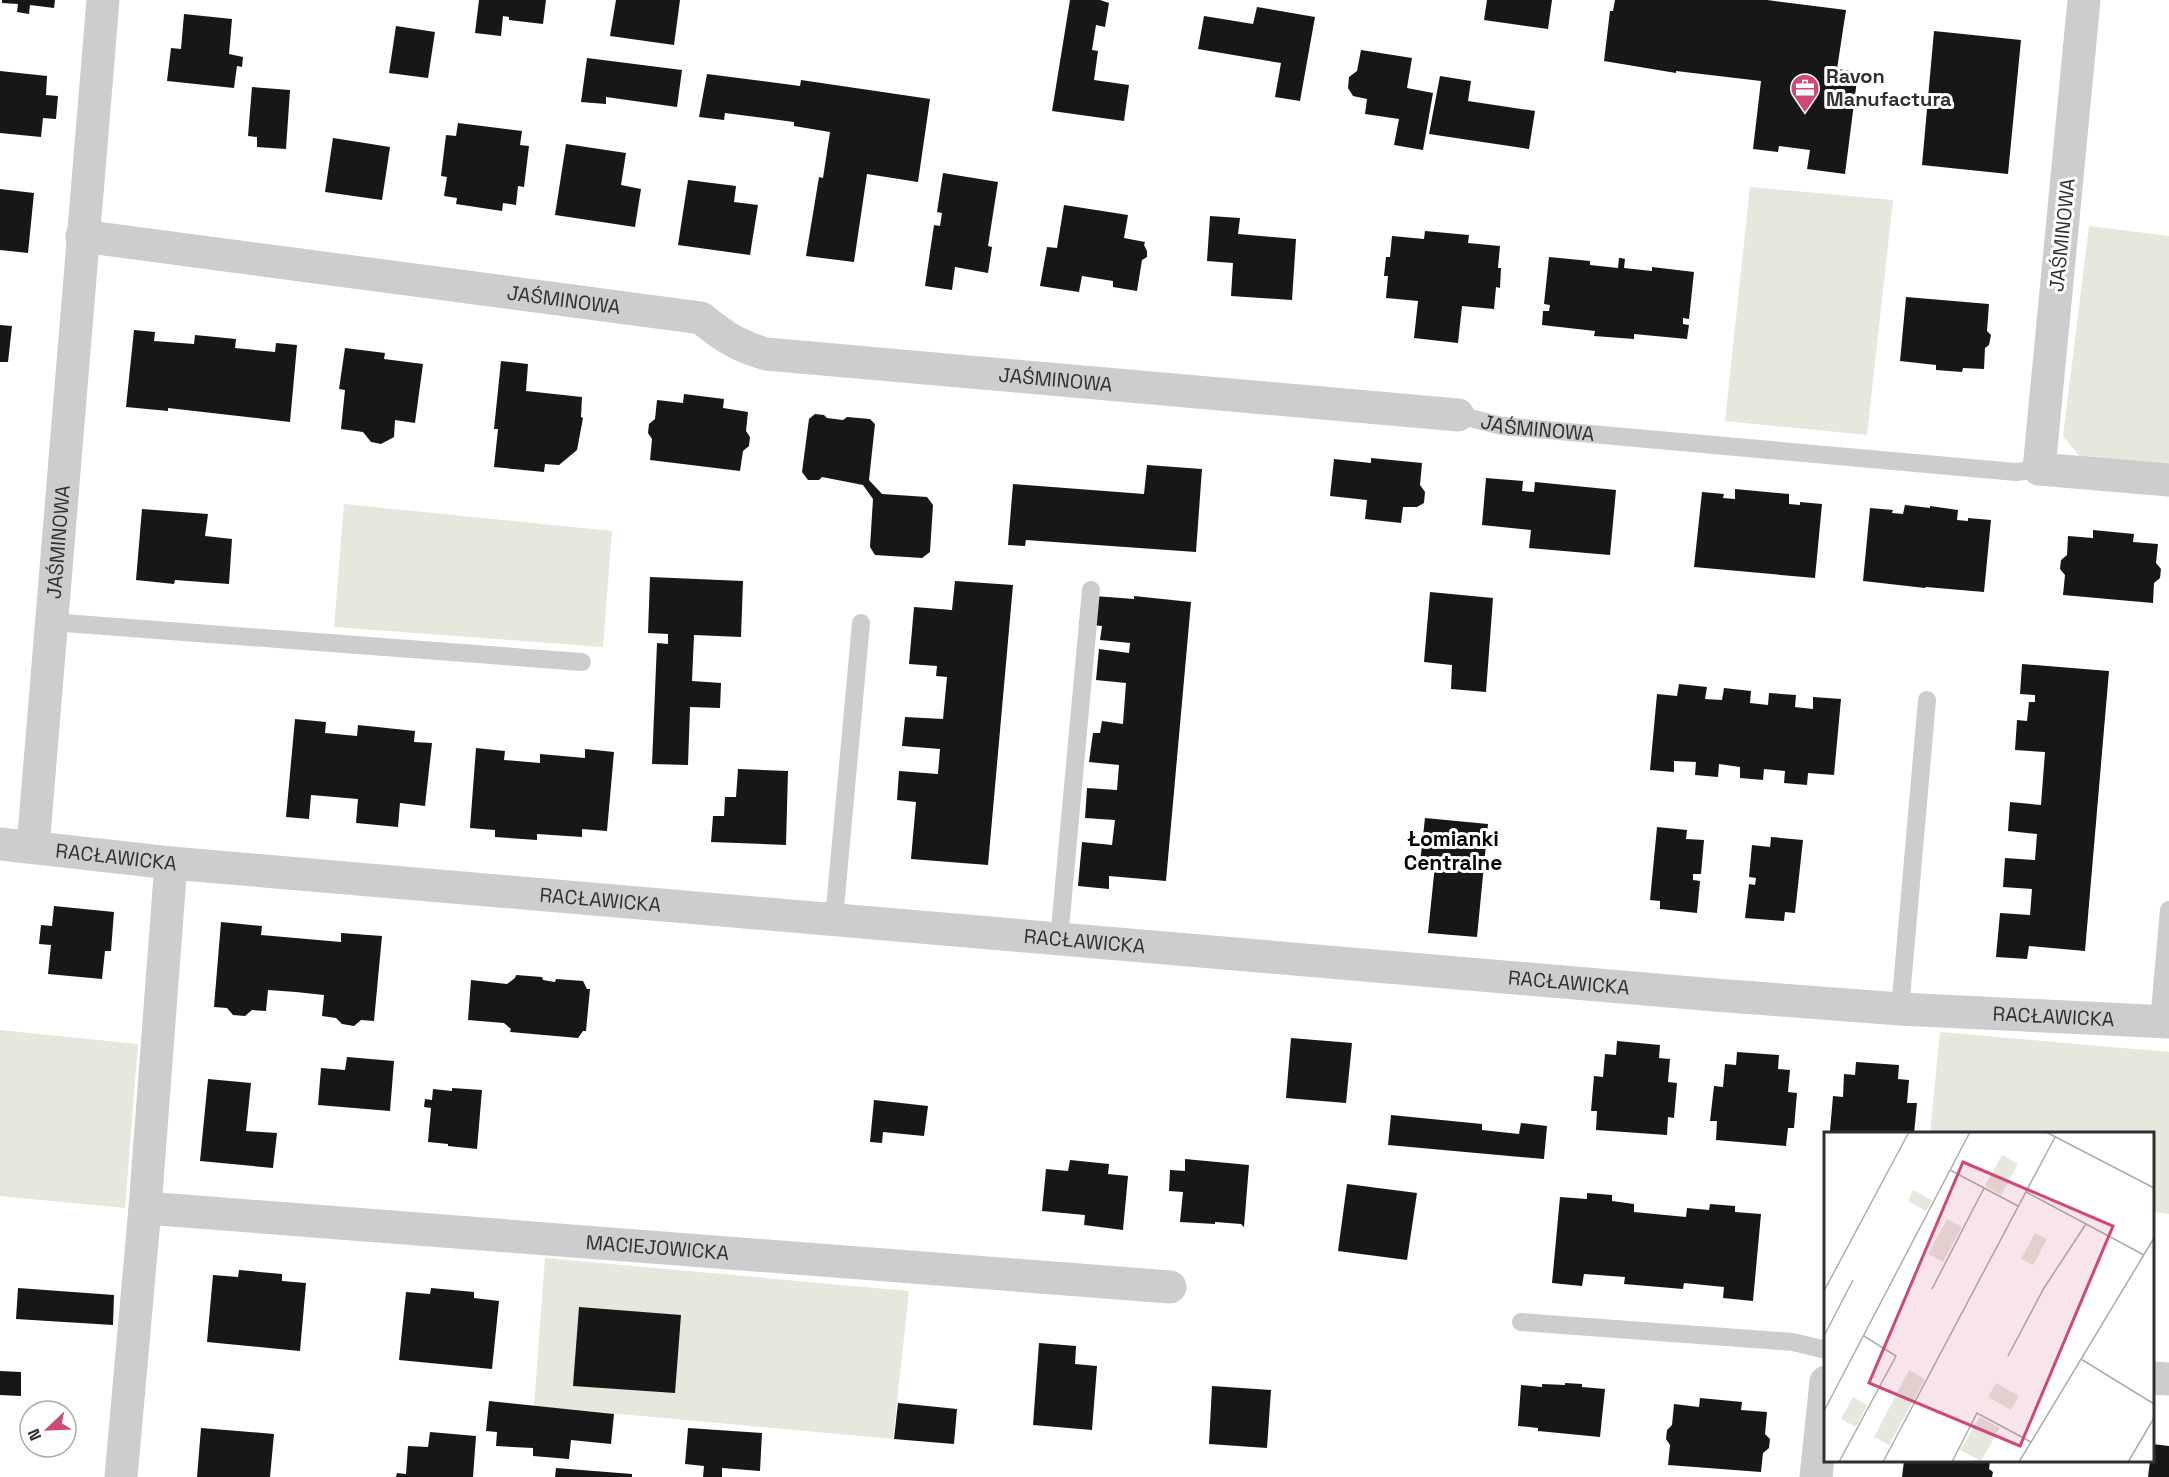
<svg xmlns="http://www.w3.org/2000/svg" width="2169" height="1477" viewBox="0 0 2169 1477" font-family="'Space Grotesk',sans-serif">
	<rect width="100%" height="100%" fill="#fff"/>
	<path fill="#e6e8dd" d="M1750,187l143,13 -26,235 -142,-14z
		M2089,226l80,10v228l-89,-7 -17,-21z
		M344,504l268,27 -9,116 -269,-20z
		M0,1030l138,14 -13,164 -125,-12z
		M1940,1032l229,20v162l-16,-2 -1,-78 -222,-1z
		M545,1258l364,33 -16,148 -359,-33z"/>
	<path fill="#171717" d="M2,0h53l-1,8 -24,-3 -1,9 -12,-2 1,-8 -16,-1z
		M479,0h67l-3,24 -34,-4v-3l-6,-1 -2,20 -26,-3z
		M616,0h64l-6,45 -64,-9z
		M1070,0h30l9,3 -4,24 -9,-2 -4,25 6,1 -4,29 35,5 -5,36 -72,-10z
		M1487,0h65l-4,29 -64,-9z
		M1615,0h152l79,10 -9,59 21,3 -13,102 -38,-5 3,-19 -31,-4 -1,6 -25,-3 8,-68 -85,-10v2l-72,-12 6,-50h3z
		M1257,7l58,10 -15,84 -25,-4 6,-34 -83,-14 6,-33 49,8z
		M184,14l48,5 -3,35 14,3 -1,10 -5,-1 -3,22 -67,-7 4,-33 10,1z
		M396,26l39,6 -7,46 -39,-5z
		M1934,31l87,9 -13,134 -86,-9z
		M1361,50l51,8 -5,30 26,5 -10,57 -29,-5 5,-26 -34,-5 2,-15 -14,-3 -5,-8 1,-11 8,-6z
		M587,58l95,12 -5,37 -71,-10v7l-25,-2z
		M0,71l47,5 -1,19 12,1 -2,23 -13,-1 -2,19 -41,-4z
		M707,74l93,12 1,-6 129,19 -12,83 -51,-8 -13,88 -48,-6 13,-79 4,1 7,-46 -36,-6v-4l-69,-9 -1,7 -25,-3z
		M1440,76l31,5 -3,20 67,10 -6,38 -100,-15z
		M252,87l38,3 -4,59 -29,-2v-10l-9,-1z
		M458,123l64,8 -2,14 9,1 -5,41 -6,-1 -2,19 -13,-2 -1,8 -46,-7 1,-6 -13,-2 3,-19 -6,-1 5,-41 10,1z
		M333,138l57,9 -8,53 -57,-8z
		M566,144l60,9 -5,32 20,4 -6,38 -80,-12z
		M943,173l55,9 -10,64 4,1 -4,26 -33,-6 -3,23 -27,-4 9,-61 6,1 2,-13 -5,-1z
		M688,180l48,6 -2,16 24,3 -8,50 -72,-10z
		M0,189l34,4 -6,60 -28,-3z
		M1064,205l64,10 -4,23 21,4 -1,3 3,6v6l-5,3 -5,31 -24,-4v-6l-31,-5 -3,16 -39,-6 7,-39 10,1z
		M1210,216l30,2 -2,16 58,5 -4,61 -61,-4 2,-33 -26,-2z
		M1425,231l44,4 -1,8 32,3 -2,22h3l-1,20 -4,-1 -2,22 -32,-3 -4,37 -44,-5 4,-37 -32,-3 2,-22h-4l2,-19h4l2,-21 32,3z
		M1549,257l41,4v4l28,3 1,-10h2l4,1 -1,9 28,3v-4l42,5 -5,47 -6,-1v6l6,1 -2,14 -53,-5v5l-40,-3 1,-5 -53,-6 1,-14h6l1,-6 -6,-1z
		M1906,297l83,7 -2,27 4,4 -2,10 -4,3 -1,21 -21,-1 -1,4 -26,-2v-5l-36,-4z
		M0,325l12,1 -4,36h-8z
		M134,330l21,2 -1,9 40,3 1,-9 41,4 -1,9 40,4 1,-9 21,2 -7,77 -122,-14v3l-42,-4z
		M345,348l40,5 -1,6 39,5 -8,59 -20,-3 -1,17 -13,7 -10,-2 -8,-10 -22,-3 4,-39 -6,-1z
		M501,361l27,3 -2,27 56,6 -1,20 2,1 -6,32 -18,15 -14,-1 -1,8 -50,-5 4,-38h-4z
		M684,394l40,5 -1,9 25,4 -2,19 4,6 -1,9 -6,5 -3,20 -90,-11 2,-21 -4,-6 1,-9 6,-5 2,-19 26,3z
		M815,414l9,1 3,3 16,2 4,-3 23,2 5,5 -6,56 13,14 45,3 6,8 -3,47 -8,6 -47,-3 -5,-8 3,-48 -10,-14 -41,-8 -3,3h-11l-6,-8 7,-53z
		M1371,458l51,5 -2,22 5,7 -1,11 -7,4h-14l-2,16 -36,-4 2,-19 -37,-4 4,-37 37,4z
		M1147,465l55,4 -6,83 -170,-12 -1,6 -17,-1 5,-61 131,10z
		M1486,478l37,3 -1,10 12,1 1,-10 81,8 -6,65 -81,-7 2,-18 -49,-5z
		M1735,489l54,5v10l11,1v-3l22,2 -7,74 -121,-11 8,-75 22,2 -1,4 12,1z
		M1905,505l25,3v-2l28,4 -1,10 11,1v-3l23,2 -7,72 -58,-5 -1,1 -62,-7 7,-73 23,2 -1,3 11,1z
		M142,509l66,5 -3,22 27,3 -3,45 -54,-4 -1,4 -38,-4z
		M2093,530l41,4 -1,8 25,2 -2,19 5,6 -1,9 -6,5 -1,20 -90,-8 2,-20 -5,-6 1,-9 6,-5 1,-19 25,2z
		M650,577l93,4 -2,56 -47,-2 -2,46 29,2 -1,25 -30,-1 -2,58 -36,-1 5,-121 11,1v-10l-20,-1z
		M955,581l58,4 -25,280 -77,-6 5,-57 -19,-2 2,-29 39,3 2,-25 -38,-3 3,-29 38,2 4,-42 -11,-1 1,-10 -28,-2 5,-57 38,3z
		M1430,592l63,6 -7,94 -35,-3 1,-24 -28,-3z
		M1094,596l40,3v-3l57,6 -25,279 -57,-5v13l-31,-3 4,-44 30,3 3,-25 -30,-2 2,-30 30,2 2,-25 -30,-3 4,-29h7l2,-12 21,3 3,-41 -30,-3 3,-31 30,4 1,-10 -30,-3 2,-14 -10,-1z
		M2022,664l87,7 -24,280 -56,-5 -2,13 -31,-2 4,-44 30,2 2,-26 -29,-2 2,-29 30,2 2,-26 -29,-3 2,-29 31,3 4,-53 -30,-2 2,-30 10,1 2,-19h6v-7l-15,-1z
		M1679,684l28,3 -2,12 17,1 2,-12 27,3 -1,12 18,2 1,-12 27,2 -1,12 18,2v-12l28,2 -7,76 -26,-2 -1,12 -23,-2 1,-12 -21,-2 -1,11 -23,-2v-11l-21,-3 -1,13 -23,-2 1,-13 -22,-1v11l-24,-2 7,-76 20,2z
		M295,719l31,3 -1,11 32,3 1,-11 57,6 -1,11 18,1 -7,63 -25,-3 -2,24 -42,-4 2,-24 -47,-4 -2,24 -23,-2z
		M476,748l29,3 -1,9 36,3v-9l45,4v-9l29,3 -7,79 -25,-2v8l-45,-3v6l-42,-3v-7l-25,-2z
		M738,769l50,2 -2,74 -75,-3 2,-26h11l1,-19h11z
		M1425,818l63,6 -11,113 -49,-4 7,-68 -15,-2z
		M1657,827l30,3 -1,9 18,1 -3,34h-8v6l7,1 -3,32 -37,-4v-8l-10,-1z
		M1771,837l32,3 -8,73 -10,-1 -1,9 -39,-3 4,-34 6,1 1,-7 -7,-1 3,-32 18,2z
		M54,906l60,6 -3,39h-6l-3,28 -54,-5 3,-29 -12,-1 2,-19 11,1z
		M221,922l41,4 -1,9 80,7v-9l41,3 -8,85 -13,-1 -7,6 -12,-2 -6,-6 -14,-2 2,-21 -28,-3 -28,-2 -2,21 -14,-1 -7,6 -12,-1 -6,-7 -13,-1z
		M516,975l26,2 1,3 12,2 1,-3 27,2 4,8h3l-4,42h-3l-5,7 -68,-6 1,-3 -7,-6 -36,-3 3,-40 36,4 8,-6z
		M1291,1038l61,5 -6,60 -60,-5z
		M1617,1041l43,4 -1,13 11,1 -2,23 9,1 -3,35 -6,-1 -1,18 -71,-5 1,-19h-6l3,-35 9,1 2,-23 11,1z
		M1737,1052l42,3 -1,14 12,1 -2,22 9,1 -3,35h-6l-2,18 -70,-6 1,-19h-7l4,-35 9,1 2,-23 11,1z
		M347,1057l47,4 -4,50 -72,-6 3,-37 24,2z
		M1856,1062l43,3 -1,14 11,1 -2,23h10l-3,31h-78v-2l-6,-1 3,-35 10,1 1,-23 11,1z
		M208,1079l43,4 -5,48 31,2 -4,35 -73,-7z
		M452,1088l30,2 -5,59 -29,-3v-2l-20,-2 3,-34 -7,-1 1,-8 7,1 1,-11 19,2z
		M874,1100l54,6 -4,30 -41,-4 -1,11 -12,-1z
		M1391,1115l91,9v6l37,4 2,-11 26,3 -3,33 -156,-14z
		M1185,1159l64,6 -5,62 -3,-3 -26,-2v2l-35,-2 3,-30 -14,-1 1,-21 15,1z
		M1070,1160l39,4 -1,10 20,2 -5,54 -39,-5 1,-10 -43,-4 4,-42 22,2z
		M1347,1184l70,9 -10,67 -69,-9z
		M1587,1193l25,2v6l22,3v8l52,5 1,-9 22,2 1,-6 25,2v6l26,2 -8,87 -30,-3 1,-11 -40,-4 -1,6 -59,-5 1,-7 -41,-3 -2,12 -30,-3 8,-86 27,2z
		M239,1270l43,4v7l24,2 -6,68 -93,-9 6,-67 25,2z
		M18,1288l96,7 -1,30 -97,-6z
		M431,1288l43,4v6l25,3 -7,68 -93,-9 7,-68 24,2z
		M579,1307l102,8 -6,78 -102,-7z
		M1039,1343l37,3 -1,18 22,2 -5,64 -59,-5z
		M0,1371l21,1v24l-21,-1z
		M1565,1383l17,1v3l23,2 -5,48 -62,-6v-3l-20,-2 3,-41 21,2v-3l23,1z
		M1212,1386l59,4 -4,58 -58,-4z
		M1700,1398l42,4 -1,8 26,2 -2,22 5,5 -1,9 -6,5 -2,19 -93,-7 2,-20 -4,-6 1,-9 5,-5 2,-21 25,3z
		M489,1401l125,13 -3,30 -40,-4 -2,19 -36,-3v-8l-37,-2 1,-14 -11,-1z
		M898,1403l59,6 -3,35 -60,-5z
		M201,1428l73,6 -4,43h-73z
		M688,1428l74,5 -2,38 -38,-3v9h-19l1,-11 -19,-2z
		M430,1432l46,4 -3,41h-77l1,-4 9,1 2,-28 20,1z
		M2152,1444l17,2v31h-21l2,-16h2z
		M1904,1461h86l-1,8 4,3 -1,5h-90z
		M556,1468l76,6v3h-77z"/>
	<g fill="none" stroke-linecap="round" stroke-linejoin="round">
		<g stroke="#cdcdcd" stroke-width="18">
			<path id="s1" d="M1458,415l44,11 514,46 23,-3"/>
			<path d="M51,622l531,40"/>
			<path d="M834,919l27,-296"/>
			<path d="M1059,939l32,-349"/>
			<path d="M1900,1009l27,-309"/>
			<path d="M2159,1022l10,-112"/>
			<path d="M1521,1322l272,20 33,8"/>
		</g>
		<g stroke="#cdcdcd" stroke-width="33">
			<path d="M2084,0l-45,469 130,11"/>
			<path id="s2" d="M82,236l619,82c22,18 37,28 65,36l692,61"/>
			<path id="s3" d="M0,844l171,19 1544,132 185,14 269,13"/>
			<path id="s4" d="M33,847l70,-847"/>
			<path id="s5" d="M145,1208l1025,79"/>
			<path d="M2152,1378l17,1"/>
			<path d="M121,1477l24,-269 26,-345"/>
			<path d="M1816,1477l10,-95"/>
		</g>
	</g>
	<defs>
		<g id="office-pin" transform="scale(1.5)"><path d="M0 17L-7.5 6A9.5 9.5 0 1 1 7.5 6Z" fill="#cf4977" stroke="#fff"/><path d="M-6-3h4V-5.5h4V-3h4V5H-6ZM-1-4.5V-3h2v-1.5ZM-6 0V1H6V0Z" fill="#fff"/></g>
	</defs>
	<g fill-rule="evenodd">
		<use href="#office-pin" x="1805" y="88"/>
	</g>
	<g text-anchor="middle" stroke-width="6" stroke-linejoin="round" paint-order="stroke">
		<g font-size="20" font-weight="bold" fill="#303030" stroke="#fff" text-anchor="start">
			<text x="1826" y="83">Ravon<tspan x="1826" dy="23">Manufactura</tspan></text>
		</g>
		<g font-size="20" fill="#303030" stroke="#fff">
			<text transform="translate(2062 235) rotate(-84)" y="7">JAŚMINOWA</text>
			<text dy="7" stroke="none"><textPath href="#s2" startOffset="486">JAŚMINOWA</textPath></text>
			<text dy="7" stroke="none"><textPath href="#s2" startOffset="990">JAŚMINOWA</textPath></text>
			<text dy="7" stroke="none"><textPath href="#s1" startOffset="81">JAŚMINOWA</textPath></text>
			<text dy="7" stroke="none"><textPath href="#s4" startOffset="306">JAŚMINOWA</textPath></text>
			<text dy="7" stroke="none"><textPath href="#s3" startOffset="117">RACŁAWICKA</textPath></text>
			<text dy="7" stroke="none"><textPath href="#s3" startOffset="603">RACŁAWICKA</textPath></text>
			<text dy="7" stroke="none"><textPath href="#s3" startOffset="1089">RACŁAWICKA</textPath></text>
			<text dy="7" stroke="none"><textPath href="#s3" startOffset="1575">RACŁAWICKA</textPath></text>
			<text dy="7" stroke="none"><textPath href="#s3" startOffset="2061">RACŁAWICKA</textPath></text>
			<text dy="7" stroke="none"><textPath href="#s5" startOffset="514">MACIEJOWICKA</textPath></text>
		</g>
		<g font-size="21" font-weight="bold" fill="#000" stroke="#fff">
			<text x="1453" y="846">Łomianki<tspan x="1453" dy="24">Centralne</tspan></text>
		</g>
	</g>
	<g transform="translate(1824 1132)">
		<rect width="330" height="330" fill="#fff"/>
		<path d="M178,23l16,9 -17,31 -16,-9zM89,58l19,10 -6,11 -18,-10zM123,87l15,8 -19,35 -15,-8zM211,101l12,6 -14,26 -12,-6zM85,238l16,9 -36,66 -15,-8zM172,251l23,13 -8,14 -23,-13zM29,265l14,8 -11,22 -15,-8zM156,285l20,11 -19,33 -21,-11z" fill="#e6e8dd"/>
		<path fill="none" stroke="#acacac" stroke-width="1.5" d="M222,0l108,56M126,38l68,36M202,60l118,63M108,157l52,-101M0,159l85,-159M0,204l29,-56M184,224l36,-68 42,-64M257,227l73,45M0,279l146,-279M15,330l57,-106 -32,-20M59,330l172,-325M128,330l25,-49 54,29M195,330l135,-224M304,330l26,-44"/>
		<path fill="#cf4977" fill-opacity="0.15" stroke="#cf4977" stroke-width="3" d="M139,30l150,64 -93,220 -151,-63z"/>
		<rect width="330" height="330" fill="none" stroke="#303030" stroke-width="3"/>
	</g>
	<g transform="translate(48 1429) rotate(247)"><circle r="28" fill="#ffffff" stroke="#acacac" stroke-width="1.5"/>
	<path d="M0-4.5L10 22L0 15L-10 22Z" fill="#cf4977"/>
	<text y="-9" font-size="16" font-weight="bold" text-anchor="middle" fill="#303030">N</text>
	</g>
</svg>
